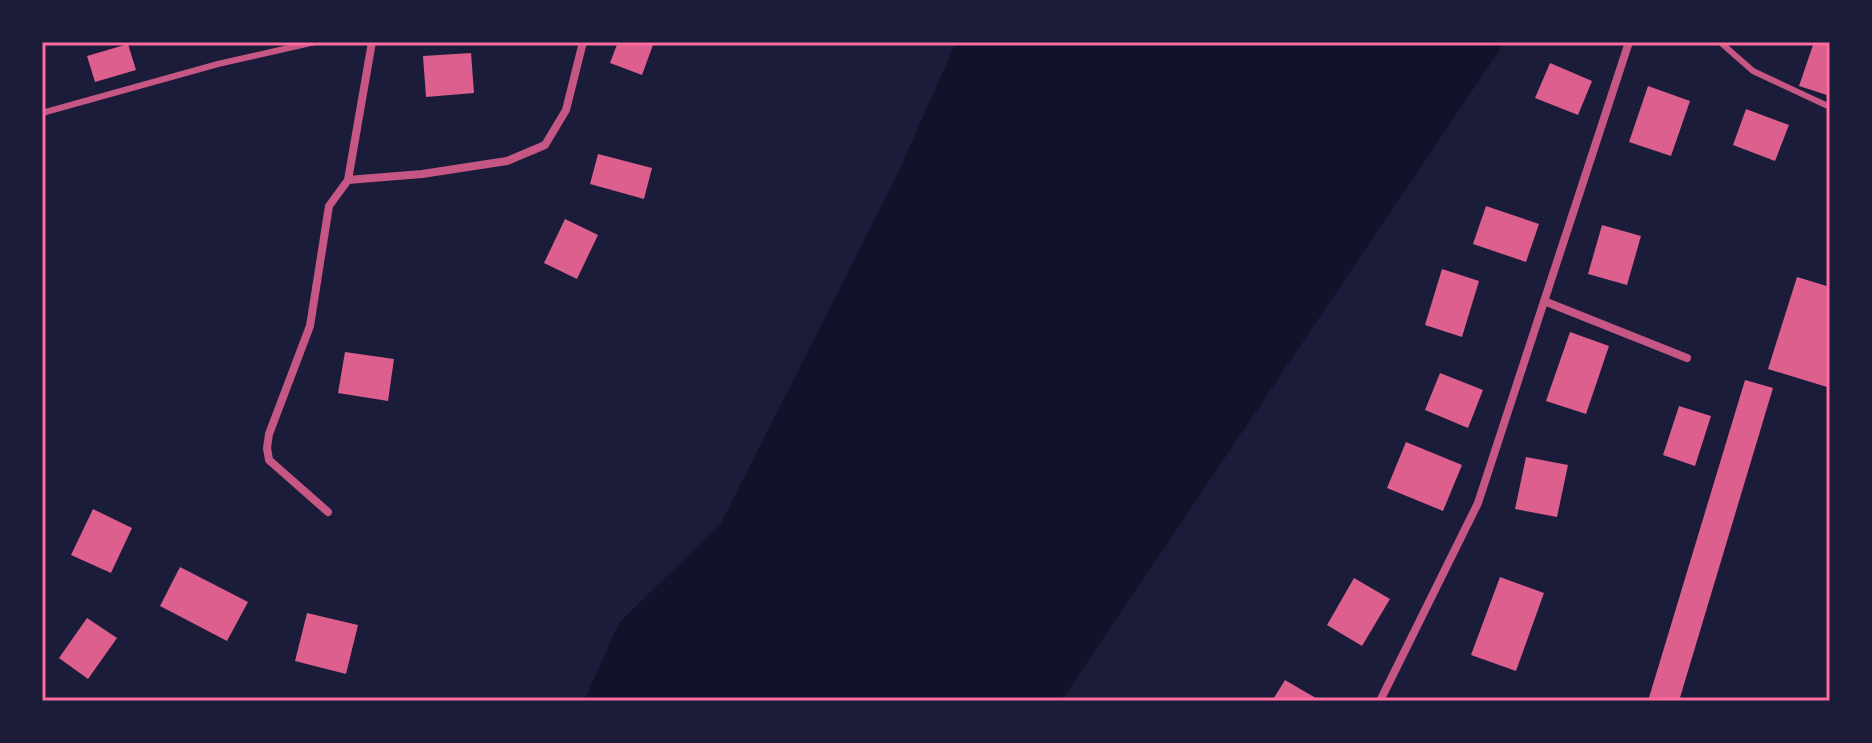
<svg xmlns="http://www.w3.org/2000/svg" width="1872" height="743" viewBox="0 0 1872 743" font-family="'Source Sans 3',sans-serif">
	<rect width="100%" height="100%" fill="#1b1b3a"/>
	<path fill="#12122b" d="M956,42h549l-444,659h-477l35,-78 102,-100 175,-346z"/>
	<path fill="#dd5f8e" d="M618,42h36l-12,33 -32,-12z
		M1814,42h16v54l-31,-10z
		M128,44l8,26 -41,12 -8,-26z
		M471,53l3,40 -48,4 -3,-41z
		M1550,63l42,18 -14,34 -43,-17z
		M1648,86l42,15 -19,55 -42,-14z
		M1746,109l43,16 -14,36 -42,-16z
		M598,154l54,14 -8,31 -54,-15z
		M1486,206l53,18 -13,38 -53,-18z
		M565,219l33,16 -21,44 -33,-16z
		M1602,225l39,11 -14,49 -39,-11z
		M1442,269l37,12 -17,56 -37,-12z
		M1797,277l33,10v89l-3,11 -59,-18z
		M1570,332l39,14 -23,68 -40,-13z
		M345,352l49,7 -6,42 -50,-8z
		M1440,373l43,17 -15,38 -43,-18z
		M1745,380l28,8 -94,313h-31z
		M1679,406l32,10 -16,50 -32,-11z
		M1406,442l56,23 -19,46 -56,-23z
		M1526,457l42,8 -11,52 -42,-8z
		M93,509l39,19 -21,45 -40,-18z
		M180,567l68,35 -21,39 -67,-35z
		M1500,577l44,16 -28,78 -45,-16z
		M1354,578l36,21 -28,47 -35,-21z
		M307,613l51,12 -12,49 -51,-13z
		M87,618l30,20 -29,41 -29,-21z
		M1285,680l36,21h-49z"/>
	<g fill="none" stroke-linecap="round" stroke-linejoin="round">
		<path stroke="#c65784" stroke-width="6" d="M1720,42l33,29 77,36
			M42,113l176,-49 97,-22"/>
		<path stroke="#c65784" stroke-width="8" d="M348,180l24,-138
			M1544,301l143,57
			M328,512l-59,-52 -2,-12 2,-14 41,-108 19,-120 19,-26 74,-6 85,-13 38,-16 21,-35 17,-68
			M1380,701l98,-198 151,-461"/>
	</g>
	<rect width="1872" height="743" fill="none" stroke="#1b1b3a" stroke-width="88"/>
	<rect x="44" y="44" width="1784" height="655" fill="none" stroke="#ff6b9d" stroke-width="3"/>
</svg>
